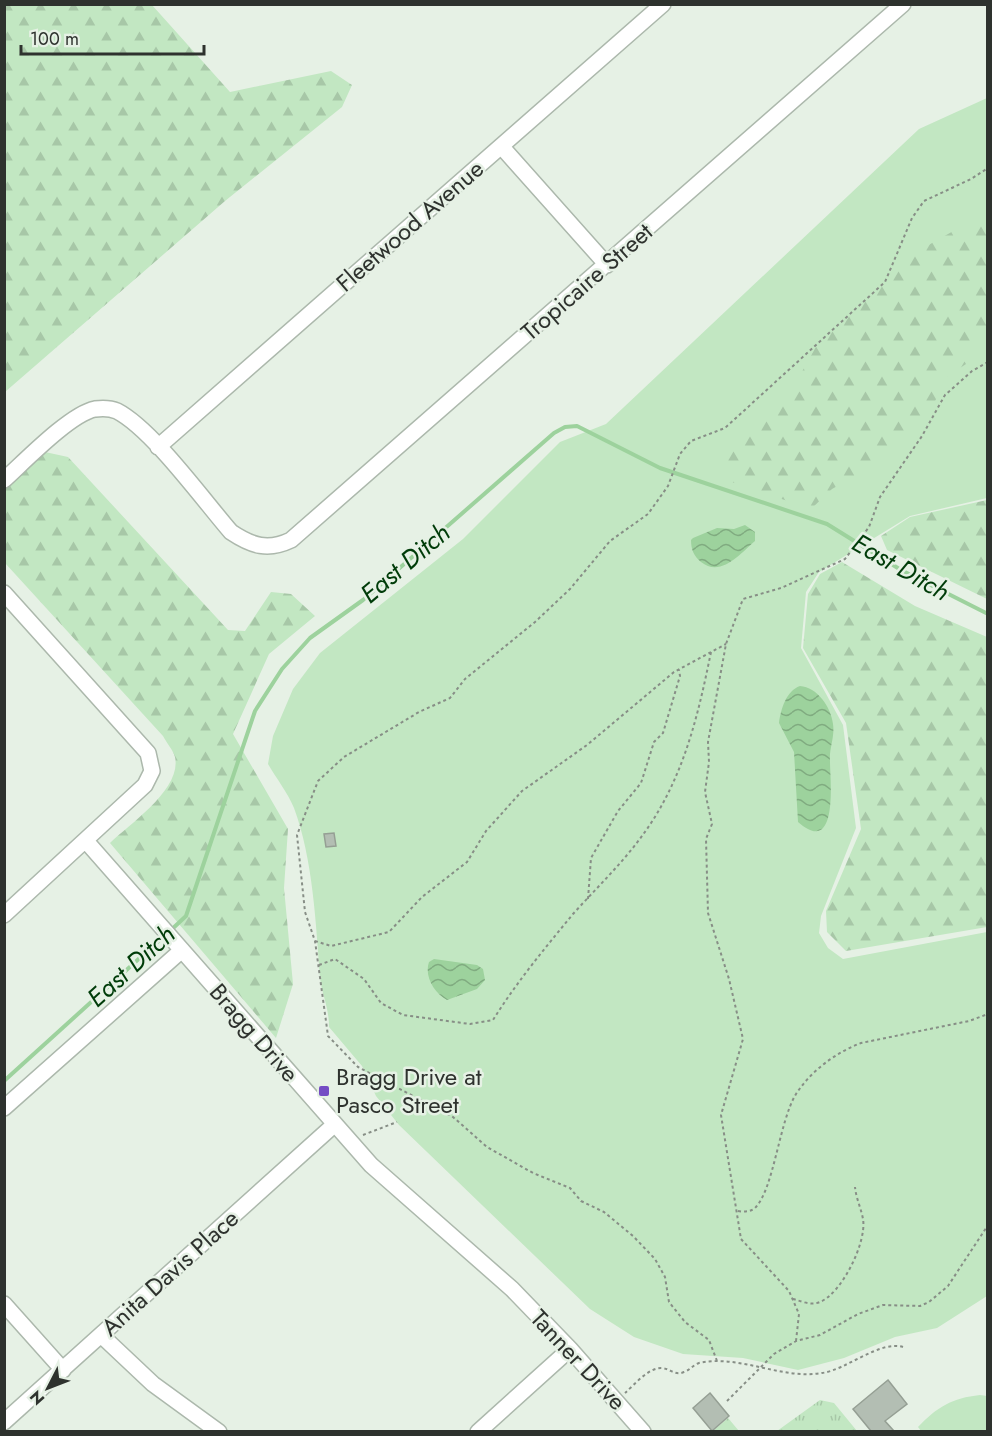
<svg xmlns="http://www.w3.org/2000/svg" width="992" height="1436" viewBox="0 0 992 1436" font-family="Jost,sans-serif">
	<defs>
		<pattern id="forest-firs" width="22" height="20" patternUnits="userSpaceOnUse" patternTransform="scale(1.5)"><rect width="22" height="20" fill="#c2e7c2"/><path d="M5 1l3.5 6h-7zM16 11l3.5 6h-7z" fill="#a7c7a7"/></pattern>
		<pattern id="park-tufts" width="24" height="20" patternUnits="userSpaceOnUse" patternTransform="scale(1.5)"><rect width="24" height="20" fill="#c2e7c2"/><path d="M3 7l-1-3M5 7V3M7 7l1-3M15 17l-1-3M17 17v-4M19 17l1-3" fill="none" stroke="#a7c7a7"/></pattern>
		<pattern id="water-waves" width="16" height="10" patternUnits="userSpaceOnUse" patternTransform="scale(1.5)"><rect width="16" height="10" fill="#9dd29d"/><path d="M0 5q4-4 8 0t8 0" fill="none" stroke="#80ab80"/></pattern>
	</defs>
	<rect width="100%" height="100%" fill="#e6f1e5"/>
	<path fill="#c2e7c2" d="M987,98v400l-77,18 -91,56 -13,20 -5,56 42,77 13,103 -35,88 -2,17 9,15 15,11 144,-27v364l-50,32 -42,9 -51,21 -46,12 -55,-12 -60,-4 -49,-17 -44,-28 -191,-184 -23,-29 -14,-30 -33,-39c0,-20 -7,-32 -9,-49 -4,-54 -7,-119 -26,-170 -6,-15 -18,-30 -26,-44l5,-28 20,-47 27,-36 143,-114 97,-97 46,-18 313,-295z
		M980,1395l7,1v35h-66l-3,-4c19,-20 34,-29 62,-32z"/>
	<path fill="url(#forest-firs)" d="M5,4l147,1 78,87 101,-21 21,14 -10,22 -117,94 -220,191z
		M987,212v121l-15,27 -27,18 -12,28 -20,27 -40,33 -41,23 -21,20 -85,-29 2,-30 21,-29 40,-26 33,-59 56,-54 47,-35z
		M45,452l23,5 160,173 17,1 26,-39 20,2 24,22 -46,38 -36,80 55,95 -4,59 9,96 -17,54 -166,-195c21,-20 72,-54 65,-86 -2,-7 -9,-15 -12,-21l-158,-173v-76z
		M987,500v99l-100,-49 -6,-14 29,-19z
		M842,562l73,44 72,31v290l-141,24 -19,-19 -1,-21 35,-82 -15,-106 -43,-75 5,-54 12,-20z"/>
	<path fill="url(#park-tufts)" d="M820,1400l14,3 23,28h-80z
		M728,1418l11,13h-26z"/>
	<path fill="url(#water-waves)" d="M745,525l10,7v9c-14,12 -34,37 -54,21 -7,-6 -10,-12 -10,-22l2,-2 24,-10 17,1z
		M800,686c17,1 31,21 33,38 2,13 -4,24 -3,37 0,18 9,97 -32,61l-4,-70 -15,-29c2,-14 7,-32 21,-37z
		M434,959l43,6 6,4 2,11 -8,9 -30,11c-13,-7 -23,-24 -18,-38z"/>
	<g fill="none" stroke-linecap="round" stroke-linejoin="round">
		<path stroke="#9dd29d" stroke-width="4" d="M170,931l16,-15 69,-205 27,-42 28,-31 53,-38 191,-167 11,-6 12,-1 83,42 167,56 74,46 87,44
			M4,1081l160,-145"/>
	</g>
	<path fill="#b3beb3" stroke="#959f94" stroke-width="1.5" d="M334,833l2,13 -10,1 -2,-13z
		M888,1380l19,24 -22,17 9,10h-23l-18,-22z
		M710,1393l19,23 -17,15 -19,-23z"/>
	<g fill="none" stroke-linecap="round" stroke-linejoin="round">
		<g stroke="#acb8ac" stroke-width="18">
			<path id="minor" d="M501,146l106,119
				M158,447l505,-443
				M4,480c20,-18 66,-66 91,-71 8,-1 15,-1 22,2 35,18 87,90 114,121 21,14 37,19 60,8l612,-536
				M4,593l144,160 4,18 -7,14 -141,130
				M86,841l285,324 141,124 58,60 73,83
				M4,1108l178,-158
				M4,1304l59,66
				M101,1335l52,49 66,48
				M4,1422l331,-298
				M478,1432l92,-83"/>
		</g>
		<path stroke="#878e86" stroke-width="2" stroke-dasharray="3 3" stroke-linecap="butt" d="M588,899l3,-41 27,-47 23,-28 13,-41 9,-9 17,-57 -1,-6
			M315,941l16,5 58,-14 33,-35 45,-35 19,-31 36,-40 65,-46 87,-73 52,-28
			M319,965l16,-6 29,20 17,24 22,12 67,9 23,-4c23,-37 52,-72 80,-106 28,-31 57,-58 80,-94 33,-52 46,-109 58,-168
			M363,1135l34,-13
			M738,1211c6,1 12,1 17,-3 19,-19 24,-86 41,-114 15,-23 39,-41 65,-51l108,-22 19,-7
			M793,1299c8,2 18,7 27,3 22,-9 47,-60 43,-83 -2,-11 -7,-21 -8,-32
			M796,1341l3,-27 -10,-23 -48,-52 -20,-124 22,-76 -14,-60 -21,-66 -2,-74 6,-15 -7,-32 4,-30 -1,-20 18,-98 17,-45 38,-11 64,-29 24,-32 11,-30 42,-61 23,-41 27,-24 16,-9
			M717,1361l-8,-21 -24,-18 -16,-20 -4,-25 -10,-18 -22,-23 -29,-24 -23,-11 -11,-13 -37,-15 -46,-26 -34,-30 -95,-50 -30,-31 -13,-95 -10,-29 -8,-77 21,-54 26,-24 75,-45 31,-14 15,-19 70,-57 35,-33 40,-48 38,-27 20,-28 12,-32 11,-13 34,-13 160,-146 27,-64 12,-17 47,-22 17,-11
			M625,1393c9,-8 24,-26 37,-25 9,1 13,8 22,4 6,-2 9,-7 15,-9 41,-9 82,17 123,10 24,-3 58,-33 81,-26
			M727,1401l47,-47 22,-13 24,-6 38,-21 25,-9 37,1 9,-4 19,-16 40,-61"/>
		<use href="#minor" stroke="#fff" stroke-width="15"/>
	</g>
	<rect fill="#744cc4" stroke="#e6f1e5" stroke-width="2" x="318" y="1085" width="12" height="12" rx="3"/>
	<g text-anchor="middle" stroke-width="5" stroke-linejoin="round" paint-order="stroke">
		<g font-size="24" fill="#2e322e" stroke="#e6f1e5">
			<text transform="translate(410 226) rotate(-41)" y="8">Fleetwood Avenue</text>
			<text transform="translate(587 282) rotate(-41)" y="8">Tropicaire Street</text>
			<text transform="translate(254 1033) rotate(49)" y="8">Bragg Drive</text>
			<text transform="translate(170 1273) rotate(-42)" y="8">Anita Davis Place</text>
			<text transform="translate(578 1360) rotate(47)" y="8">Tanner Drive</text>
		</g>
		<g font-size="24" fill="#2e322e" stroke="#e6f1e5" text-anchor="start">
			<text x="336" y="1085">Bragg Drive at<tspan x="336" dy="28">Pasco Street</tspan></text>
		</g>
		<g font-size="26" font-style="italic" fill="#003c09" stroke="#e6f1e5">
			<text transform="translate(405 563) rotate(-40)" y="9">East Ditch</text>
			<text transform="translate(901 567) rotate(30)" y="9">East Ditch</text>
			<text transform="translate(131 966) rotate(-42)" y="9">East Ditch</text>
		</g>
	</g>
	<rect width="992" height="1436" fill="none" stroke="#2e322e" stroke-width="12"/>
	<g transform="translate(48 1388) rotate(228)" stroke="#e6f1e5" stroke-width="4.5" paint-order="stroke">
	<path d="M0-4.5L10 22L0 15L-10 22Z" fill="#2e322e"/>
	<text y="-9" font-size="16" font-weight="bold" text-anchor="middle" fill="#2e322e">N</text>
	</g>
	<path d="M21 45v9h183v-9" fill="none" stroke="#2e322e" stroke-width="3"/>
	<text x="30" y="45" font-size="18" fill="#2e322e" stroke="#e6f1e5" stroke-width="4.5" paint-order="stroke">100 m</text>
</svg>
